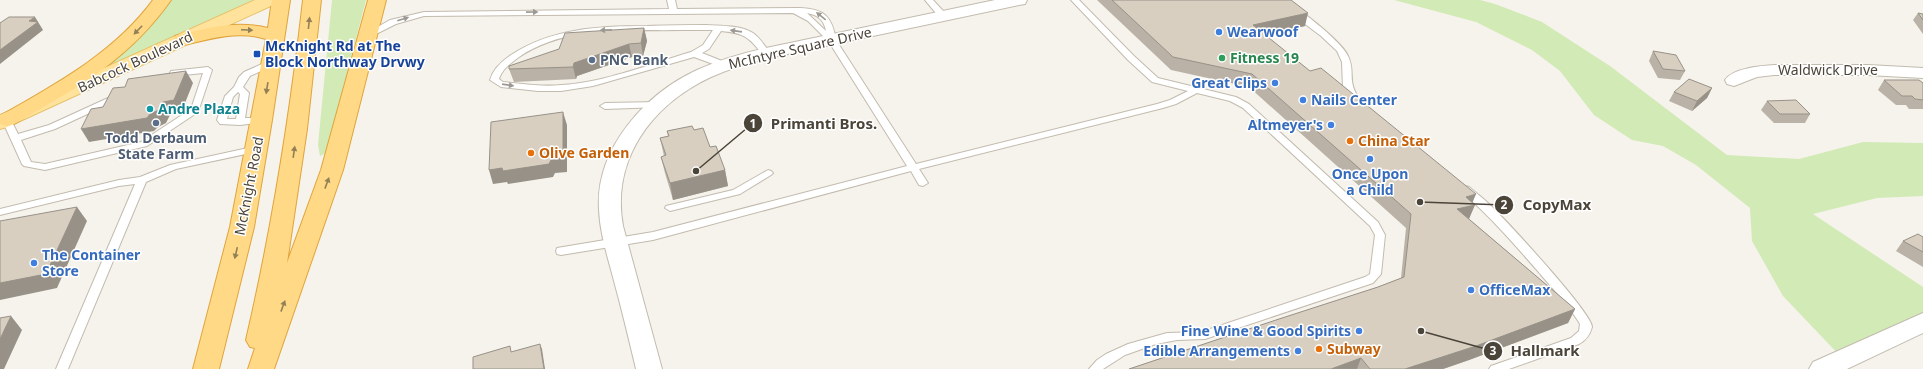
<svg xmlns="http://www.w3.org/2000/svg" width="1923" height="369" viewBox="0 0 1923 369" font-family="'Noto Sans',sans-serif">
	<rect width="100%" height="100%" fill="#f6f3ec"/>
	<path fill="#d2eab5" d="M170,0h83l-145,68 -1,-3c24,-19 47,-38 63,-65z
		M332,0h34l-40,153 -6,3 -2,-11z
		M1394,0h86l15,4 47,18 68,44 117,89 72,4 64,-17 60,1v53l-46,2 -64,16 110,73v35l-80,37 -60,-63 -31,-55 -2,-33 -54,-43 -33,-19 -31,-6 -38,-25 -34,-44 -28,-21 -56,-28z"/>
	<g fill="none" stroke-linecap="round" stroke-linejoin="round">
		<g stroke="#c2bbae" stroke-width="2">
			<path id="service" d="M667,0h8l2,9 123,-1c24,1 32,8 36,32l80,124 241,-60 13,-4 18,-9 -36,-9 -24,-22 -57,-60h8l55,56 24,22 78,19 13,7 129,118 7,13 -4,39 -8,9 -168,56 -28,1 -21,4 -31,11 -22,14h-14l8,-9 9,-6 22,-10 39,-11 34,-1 164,-55 5,-3 5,-39 -5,-9 -127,-118 -13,-7 -33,-8 -21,11 -13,4 -244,61 9,14 -5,3 -4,-1 -8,-14 -258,69 -92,15 -4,-1 -1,-3 1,-3 96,-16 254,-66 -78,-124 -21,-21 -15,-8 -369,3 -28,8 -26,13h-3l-4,-2 27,-15 34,-8 245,-3zM807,13c11,2 17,7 19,18z
				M925,0h8l13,14v4h-6z
				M1273,0c3,0 7,0 9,0 13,4 61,43 66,56 8,17 -2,24 12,44l-2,2h-6l-9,-14 -1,-26 -5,-11 -16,-15z
				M706,25c14,1 35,0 47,8 7,5 12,13 17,20l-1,2h-6c-14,-18 -19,-22 -42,-24l-12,18 -7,4 25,10 1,2 -4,3 -30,-11 -101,29 -32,5h-23l-37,-4 -11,-7c3,-11 12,-19 21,-25 41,-27 89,-29 136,-29 20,-1 39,-1 59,-1zM682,30h31l-10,15 -12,7c-40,12 -89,31 -130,33 -19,2 -39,-1 -58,-3l-4,-3c3,-10 12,-16 20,-22 47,-32 108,-26 163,-27z
				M271,60l4,3 -1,2 -24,11 -7,11 6,6 -4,25h20l2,2 -2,2 -25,3 -20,-1 -3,-4 8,-24 9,-9 5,-10 5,-5zM238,92l2,2 -4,25h-9l6,-22z
				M208,67l4,3 -14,42 -51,34 -102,24 -21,-4 -2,-2 -20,-44 2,-2h6l8,16 31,-9 70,-32 3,1 1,2 -1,2 -67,31 -34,11 10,22 14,2 96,-22 50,-33 12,-36 -29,3 -4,-3 1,-2z
				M658,102l3,1 2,2 -2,2 -56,2 -5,-3 5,-3z
				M257,146l3,1 2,2 -2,2 -84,18 -30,13 -78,187h-12l79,-185 -16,2 -119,29v-6l119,-29 21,-3 30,-12z
				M768,170l3,1 2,2 -2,2 -31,19 -70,17 -5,-3 1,-2 67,-16z
				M1465,186l4,1c7,6 14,11 21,18 15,14 102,108 102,122 -2,8 -6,13 -13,17l-70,25h-20l2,-3 80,-28 8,-7 1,-7c-10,-17 -25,-33 -38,-48 -26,-30 -51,-59 -81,-85l-1,-2z"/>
		</g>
		<g stroke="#c2bbae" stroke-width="2">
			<path id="minor" d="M995,0h32l-2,4 -6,1 -250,53c-20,5 -40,11 -58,19 -60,28 -100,83 -88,149l39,143h-26c-7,-29 -14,-59 -22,-88 -6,-23 -14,-47 -15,-71 -4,-61 46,-116 98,-140 22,-10 46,-17 69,-22z
				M1774,65h94l55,3v10l-55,-3h-94l-17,2 -23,9 -7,-2 -2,-4c8,-12 35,-14 49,-15z"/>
		</g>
		<g stroke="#c2bbae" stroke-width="2">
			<path id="tertiary" d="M1923,313v20l-76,36h-38l4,-7z"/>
		</g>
		<g stroke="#e6c16a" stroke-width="2">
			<path id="primary" d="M255,0h23l-3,4 -268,123 -7,2v-14z"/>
		</g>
		<g stroke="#e0a43c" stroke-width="2">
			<path id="trunk" d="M153,0h18c-42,60 -95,89 -157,124l-7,2 -7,-2v-8c56,-32 114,-63 153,-116z
				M272,0h18l-18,120 -18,107 -35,142h-26l37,-142 36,-188c-28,-9 -58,0 -85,7l-6,-2 -3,-4 3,-4c30,-8 61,-16 93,-8z
				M303,0h18l-14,129 -20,134 34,-93 47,-170h18l-43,170 -69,199h-26l7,-21 -5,-1 -4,-7c26,-112 44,-225 57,-340z"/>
		</g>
		<use href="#service" fill="#fff" fill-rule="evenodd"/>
		<use href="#minor" fill="#fff" fill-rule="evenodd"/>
		<use href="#tertiary" fill="#fff" fill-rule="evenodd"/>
		<use href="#primary" fill="#ffe39c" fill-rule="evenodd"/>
		<use href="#trunk" fill="#ffd985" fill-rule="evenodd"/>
	</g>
	<path fill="#bab2a6" d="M1097,0h194l14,26 -40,9 207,168 -3,16 106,90 -7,14 -99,37 -26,9h-314l249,-82 23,-9 5,-50 -157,-141 -78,-17z
		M1918,13l5,1v20l-10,-14z
		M644,28l3,13 -4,15 -11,1 -55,19 -1,3 -62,3 -5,-13z
		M1653,51l32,20 -5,9 -22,-2 -9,-17z
		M1884,80l39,3v26h-14l-3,-4h-10l-18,-15z
		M1712,88l-5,10 -15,13 -23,-10 5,-9z
		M1767,101l43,13 -5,9h-31l-13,-13z
		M694,130l16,17 15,23 3,16 -55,14 -8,-27 -4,-16 3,-1 -4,-18 8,-2 -1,-5z
		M1923,237v30l-27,-16 7,-10z"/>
	<path fill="#979187" d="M1308,13l-3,13 -54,12 2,-13z
		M35,17l8,13 -43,34v-14l29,-29z
		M644,28l3,13 -4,15 -2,-13z
		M629,44l3,13 -55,19 -1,3 -3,-12 1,-4z
		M186,71l7,12 -12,30 -11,2 -4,8 -8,4 -4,4 -65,11 -8,-13 69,-15 13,-12z
		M1712,88l-5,10 -15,13 5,-10z
		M563,112l4,13v47l-12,1 -2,4 -45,7 -1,-2 -14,2 -4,-14z
		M725,170l3,16 -55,14 -3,-17z
		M1476,194l-5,12 4,-1 -6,14 -12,-10 9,-12z
		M77,207l10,14 -30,67 -57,12v-17z
		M1575,309l-7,14 -99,37 -26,9h-38z
		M11,316l11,14 -18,39h-4v-30z
		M540,344l2,5 3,20h-1z
		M1361,358l-4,11h-26z"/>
	<path fill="#d8cfc1" stroke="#979187" d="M1112,0h179l17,13 -55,12 57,46 11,-3 155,126 -10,3 9,8 -18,4 118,100 -99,37 -71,23h-35l-9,-11 -30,11h-202l150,-50 99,-32 26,-10 7,-63 -159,-140 -79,-17z
		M1918,13l5,1v6z
		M9,17h26l-6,4 9,1 -38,28v-27z
		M644,28l-3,15 -12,1 -55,19 -1,4 -64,2v-3l50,-17 6,-16z
		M1653,51l23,4 9,16 -22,-2z
		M186,71l-12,29 -11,2 -4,8 -9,4 -3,4 -66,11 10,-20 12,-2 10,-19 12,-1 3,-8z
		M1689,79l23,9 -15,13 -23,-9z
		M1884,80h35l4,3v17l-8,-1 -3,-3h-10z
		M1796,100l14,14h-30l-13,-13z
		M563,112v46l-12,2 -2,4 -46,7 -1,-3 -13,2 2,-48z
		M692,126l2,4 9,-2 7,19 6,-1 9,24 -55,13 -9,-26 5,-2 -6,-17 9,-2 -2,-5z
		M77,207l-31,67 -46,9v-62z
		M1918,234l5,3v15l-20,-11z
		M11,316l-11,23v-21z
		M540,344l4,25h-71v-12l37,-11 1,6z"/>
	<defs><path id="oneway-solid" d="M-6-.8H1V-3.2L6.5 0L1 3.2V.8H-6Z"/></defs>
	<g fill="#9c9892">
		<use href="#oneway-solid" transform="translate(532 12) rotate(-1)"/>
		<use href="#oneway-solid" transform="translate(821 16) rotate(-141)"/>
		<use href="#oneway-solid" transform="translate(403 19) rotate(-18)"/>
		<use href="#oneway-solid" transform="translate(606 30) rotate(177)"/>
		<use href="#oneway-solid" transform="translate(736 31) rotate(-172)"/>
		<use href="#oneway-solid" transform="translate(508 85) rotate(8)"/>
	</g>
	<g fill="#938057">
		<use href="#oneway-solid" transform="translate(309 23) rotate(-84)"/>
		<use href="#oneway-solid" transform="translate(138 30) rotate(134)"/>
		<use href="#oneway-solid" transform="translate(247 30) rotate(2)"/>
		<use href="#oneway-solid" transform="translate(267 88) rotate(99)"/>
		<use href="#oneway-solid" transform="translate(294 152) rotate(-82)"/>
		<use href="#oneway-solid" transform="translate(327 183) rotate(-70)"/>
		<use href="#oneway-solid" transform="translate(236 253) rotate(103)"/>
		<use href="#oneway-solid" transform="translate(283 306) rotate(-70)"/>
	</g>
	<g fill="#3f7fe0" stroke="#fff" stroke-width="1.5">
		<circle cx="1219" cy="32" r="4"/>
		<circle cx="1275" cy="83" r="4"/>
		<circle cx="1303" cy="100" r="4"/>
		<circle cx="1331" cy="125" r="4"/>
		<circle cx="1370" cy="159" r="4"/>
		<circle cx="34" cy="263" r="4"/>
		<circle cx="1471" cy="290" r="4"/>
		<circle cx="1359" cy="331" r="4"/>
		<circle cx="1298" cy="351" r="4"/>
	</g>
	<rect fill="#1a4fb4" stroke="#fff" stroke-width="1.5" x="253" y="50" width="8" height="8" rx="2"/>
	<circle fill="#2e9e5b" stroke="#fff" stroke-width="1.5" cx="1222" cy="58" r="4"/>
	<g fill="#5c6f8a" stroke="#fff" stroke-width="1.5">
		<circle cx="592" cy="60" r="4"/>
		<circle cx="156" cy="123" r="4"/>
	</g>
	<circle fill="#0f9aa8" stroke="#fff" stroke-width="1.5" cx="150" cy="109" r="4"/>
	<g fill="#e8710a" stroke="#fff" stroke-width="1.5">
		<circle cx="1350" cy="141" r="4"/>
		<circle cx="531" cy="153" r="4"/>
		<circle cx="1319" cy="349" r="4"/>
	</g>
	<g text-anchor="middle" stroke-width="3" stroke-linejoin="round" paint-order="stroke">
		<g font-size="14" font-weight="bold" fill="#366cbe" stroke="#fff" text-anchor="start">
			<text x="1227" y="37">Wearwoof</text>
			<text x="1267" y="88" text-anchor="end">Great Clips</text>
			<text x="1311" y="105">Nails Center</text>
			<text x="1323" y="130" text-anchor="end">Altmeyer's</text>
			<text x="1370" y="179" text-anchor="middle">Once Upon<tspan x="1370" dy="16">a Child</tspan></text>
			<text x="42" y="260">The Container<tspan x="42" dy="16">Store</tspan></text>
			<text x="1479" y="295">OfficeMax</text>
			<text x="1351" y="336" text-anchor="end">Fine Wine &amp; Good Spirits</text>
			<text x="1290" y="356" text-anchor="end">Edible Arrangements</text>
		</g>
		<g font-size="14" font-weight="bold" fill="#164399" stroke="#fff" text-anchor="start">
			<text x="265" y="51">McKnight Rd at The<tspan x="265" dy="16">Block Northway Drvwy</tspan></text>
		</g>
		<g font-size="14" fill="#4b4439" stroke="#fff">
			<text transform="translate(800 48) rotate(-13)" y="5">McIntyre Square Drive</text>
			<text transform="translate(135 62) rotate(-25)" y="5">Babcock Boulevard</text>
			<text x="1828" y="75">Waldwick Drive</text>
			<text transform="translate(249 186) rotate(-79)" y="5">McKnight Road</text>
		</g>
		<g font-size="14" font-weight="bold" fill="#27864d" stroke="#fff" text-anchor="start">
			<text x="1230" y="63">Fitness 19</text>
		</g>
		<g font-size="14" font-weight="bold" fill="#4e5e75" stroke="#fff" text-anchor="start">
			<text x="600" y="65">PNC Bank</text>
			<text x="156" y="143" text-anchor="middle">Todd Derbaum<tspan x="156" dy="16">State Farm</tspan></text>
		</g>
		<g font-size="14" font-weight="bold" fill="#0d838f" stroke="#fff" text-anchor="start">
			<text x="158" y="114">Andre Plaza</text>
		</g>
		<g font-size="14" font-weight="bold" fill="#c56008" stroke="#fff" text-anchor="start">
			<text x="1358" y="146">China Star</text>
			<text x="539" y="158">Olive Garden</text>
			<text x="1327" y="354">Subway</text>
		</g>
	</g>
	<path fill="none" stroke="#4b4439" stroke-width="1.5" d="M696 171L753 123M1420 202L1504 205M1421 331L1493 351"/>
	<g fill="#4b4439" stroke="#fff" stroke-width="1.5">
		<circle cx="696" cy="171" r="4"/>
		<circle cx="1420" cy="202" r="4"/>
		<circle cx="1421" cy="331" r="4"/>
		<circle cx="753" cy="123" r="10"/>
		<circle cx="1504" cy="205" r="10"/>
		<circle cx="1493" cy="351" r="10"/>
	</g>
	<g font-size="12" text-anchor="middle" font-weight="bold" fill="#fff">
		<text x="753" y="128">1</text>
		<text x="1504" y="209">2</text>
		<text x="1493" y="355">3</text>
	</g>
	<g font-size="15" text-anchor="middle" font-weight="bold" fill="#4b4439" stroke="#fff" stroke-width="3" stroke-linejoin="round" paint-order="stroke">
		<text x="824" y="129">Primanti Bros.</text>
		<text x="1557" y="210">CopyMax</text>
		<text x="1545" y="356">Hallmark</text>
	</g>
</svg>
